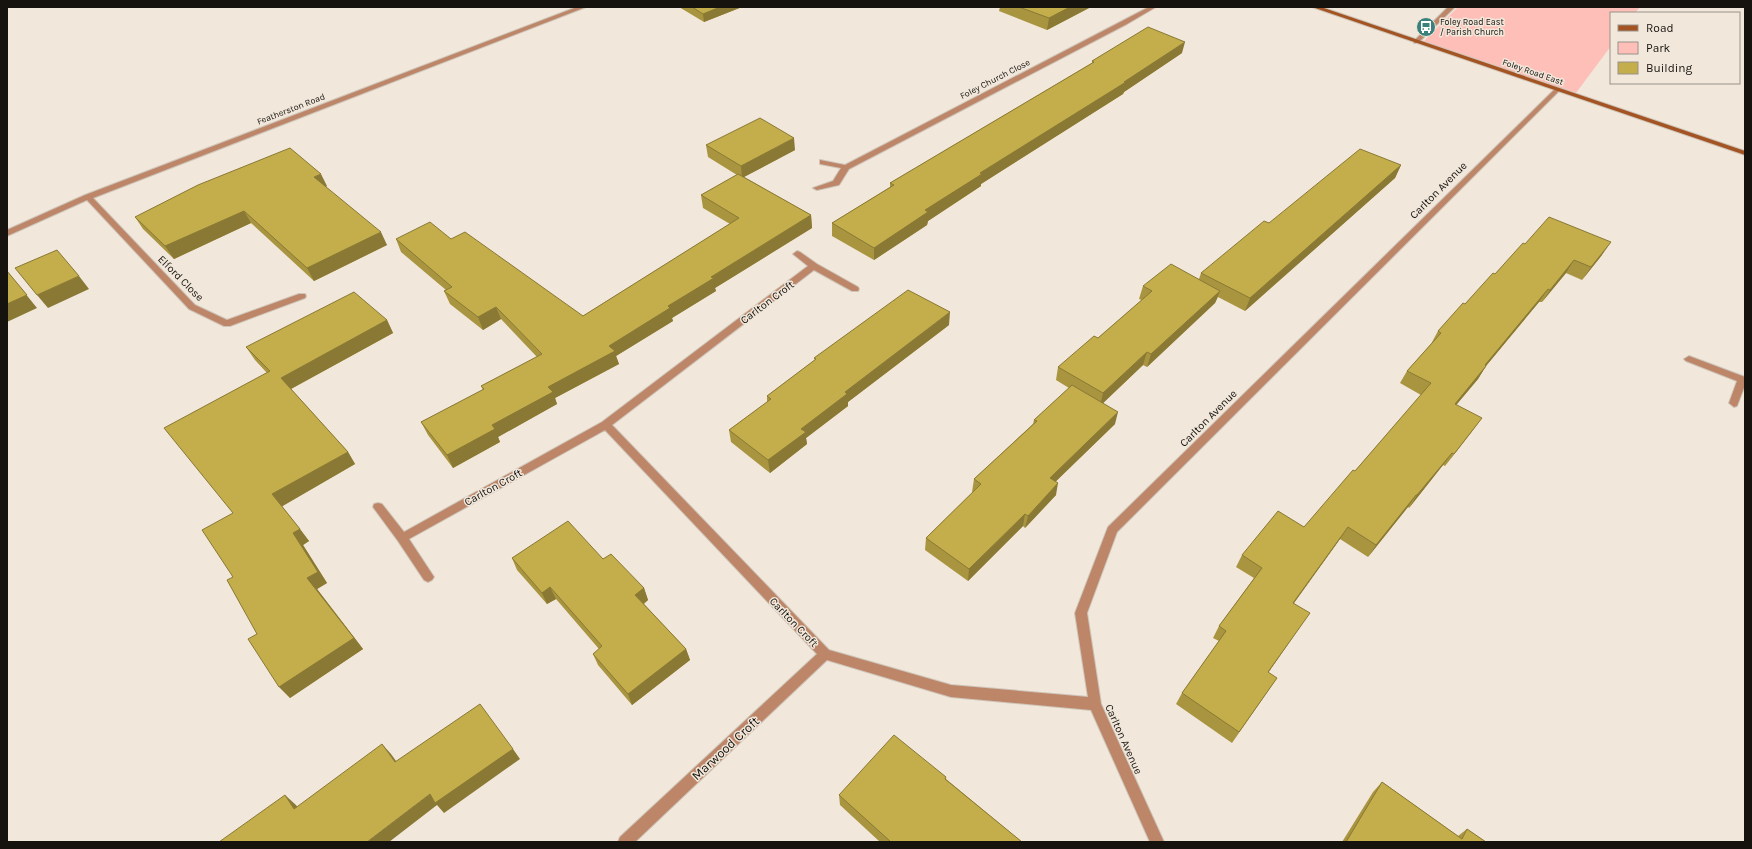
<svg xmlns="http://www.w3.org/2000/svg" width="1752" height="849" viewBox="0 0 1752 849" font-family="Karla,sans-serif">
	<rect width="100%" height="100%" fill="#f1e7da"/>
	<path fill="#febfb8" d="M1458,7h182l-5,6h-24v33l-35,47 -153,-51z"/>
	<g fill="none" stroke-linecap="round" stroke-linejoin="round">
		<g stroke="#cec5ba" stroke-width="2">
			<path id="lane" d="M1448,7h7l-37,36h-4v-2z"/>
		</g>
		<g stroke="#cec5ba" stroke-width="2">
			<path id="street" d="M577,7h9l-493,191 102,107 32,15 72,-26h6l1,2 -1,2 -75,28h-6l-35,-17 -102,-109 -80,36v-6l78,-35z
				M1149,7h7l-29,17 -278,145 -10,16 -22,5 -4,-2 20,-7 8,-13 -21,-4v-4l25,5z
				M1555,89l5,1 -443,442 -30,81 14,91 63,138h-14l-59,-132 -140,-13 -124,-37 -192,182h-17l2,-5 197,-183 -212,-224 -196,109 25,38 -2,3 -4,2 -4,-2 -26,-39 -25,-34 1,-3 4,-1 4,1 22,28 198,-110 206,-156 -15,-12 4,-3 3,1 17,12 41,23 1,2 -1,2h-6l-38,-21 -202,155 217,225 122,35 137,12 -13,-84 33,-86z
				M1689,356l56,21v8l-8,21 -3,1 -5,-4 8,-22 -51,-20 -2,-2z"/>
		</g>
		<g stroke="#cec5ba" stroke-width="2">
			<path id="secondary" d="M1312,7h9l424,144v4z"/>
		</g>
		<use href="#lane" fill="#be8668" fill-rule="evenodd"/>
		<use href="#street" fill="#be8668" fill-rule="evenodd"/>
		<use href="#secondary" fill="#a45422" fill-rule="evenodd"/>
	</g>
	<path fill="#a99540" d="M679,7h63l-38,15z
		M1000,7h89v1l-42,22 -48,-19z
		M1182,53l-58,39 -1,2 -142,90v2l-53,35 -1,4 -53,35 -42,-24v-13l58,-36v-4l202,-120v-2z
		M706,145l89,5 -51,27 67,38 1,13 -97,60 1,3 -44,27 1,3 -57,35 3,8 -64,34 2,6 -59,33 2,5 -47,26 -25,-33 -7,-13 62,-32 -2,-4 56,-29 -36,-38 -18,11 -33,-26 -6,-13 2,-1 -45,-38 -5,-13h55l132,77 147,-92 -27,-16 -2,-13 36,-20 -29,-18z
		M1401,165l-6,13 -150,133 -27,-14 -3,6 -68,64 -4,-2 -40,38 12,21 -59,57v14l-31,33 -2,-2 -55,55 -43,-31 1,-12 47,-46h-1l2,-13 59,-55 1,-4 35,-32 -13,-8 2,-13 40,-29 44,-38 -3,-1 4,-13 56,-7 2,-6 68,-50z
		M327,186l-1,1 61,58 -73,36 -63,-58 -77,36 -31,-30 -8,-12z
		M1525,244l77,11 -20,25 -16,-7 -24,29h-3l-53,64 -8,13 -22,26 17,25 -28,36 -2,-1 -34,43 -1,-1 -40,50 -28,-18 -46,64 8,21 -34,49 9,5 -45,65 -56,-39 6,-11 37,-52 -6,-3 6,-12 35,-48 -18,-11 6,-12 62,-28 51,-56 66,-76 -21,-12 7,-12 24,-27 7,-13z
		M387,320l6,13 -102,56 57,63 7,12 -73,42 27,35 -6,4 24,38 -10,6 46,60 -73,49 -33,-64 -24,-57v-64l34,-140 -12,-13 -9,-13z
		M949,325l-101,77v4l-42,32 1,6 -37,29 -39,-31 -2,-12 38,-28v-6l48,-36 -1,-2z
		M512,558l91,1 41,29 4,12 -4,4 42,45 4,11 -58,45 -34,-40 -5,-11 6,-5 -43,-50 -9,5 -30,-34z
		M946,777v2l76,63h-142l-40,-37 -1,-10z
		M1382,782l76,54 9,-7 19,13h-144l31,-50z"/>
	<path fill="#897934" d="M720,7h22l-38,15 -1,-8z
		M1070,7h19v1l-42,22 2,-12z
		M1185,42l-3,11 -58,39 -1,2 -142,90v2l-53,35 -1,4 -53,35v-12l51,-38 55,-37z
		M794,138l1,12 -53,28 -1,-12z
		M1401,165l-6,13 -150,133 5,-13z
		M321,174l6,12 -7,3 -6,-12z
		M244,211l7,12 -77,36 -9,-13z
		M811,215l1,13 -97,60 1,3 -44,27 1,3 -57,35 3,8 -64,34 2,6 -59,33 2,5 -47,26 -6,-13 264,-178z
		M381,232l6,13 -73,36 -7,-13z
		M1611,242l-9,13 -20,25 9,-13z
		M1574,260l-8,13 -24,29 8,-12z
		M7,271l30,37 -30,14z
		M79,276l10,13 -41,19 -11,-13z
		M1548,289l-9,13 -63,76 9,-13z
		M1220,291l-5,12 -68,64 4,-13z
		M496,307l5,12 -18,11 -5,-13z
		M950,312l-1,13 -101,77v4l-42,32 1,6 -37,29 -2,-13 33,-31 44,-37z
		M387,320l6,13 -104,57 -8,-12z
		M1147,352l-4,13 -43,41 3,-13z
		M1486,366l-8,13 -31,37 8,-12z
		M1118,412l-3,12 -68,66 3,-12z
		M1482,418l-9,12 -28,36 9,-12z
		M348,452l7,12 -74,43 -9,-13z
		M1452,453l-9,12 -34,43 8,-13z
		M1058,483l-2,12 -31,33 3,-12z
		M1416,495l-8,12 -40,50 8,-12z
		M1025,514l-2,12 -55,55 1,-12z
		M1348,527l-8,12 -54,75 7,-11z
		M300,529l9,12 -6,4 24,38 -10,6 46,60 -73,49 -11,-11 28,-109 -14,-45z
		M550,587l6,12 -9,5 -5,-11z
		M644,588l4,12 -9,7 -4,-12z
		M1310,613l-8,11 -41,59 7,-11z
		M686,649l4,11 -58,45 -4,-11z
		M382,744l9,10 13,18 -9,-10z
		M513,749l7,10 -76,54 -7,-8 -48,37h-22l63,-48z
		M285,795l11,10 9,13 -11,-9z"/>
	<path fill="#c4ad4b" stroke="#897934" d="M692,7h28l-17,7z
		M1019,7h51l-21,11z
		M1148,27l37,15 -61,40h2l-146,91 2,1 -57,36 3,2 -54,36 -42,-25 62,-38 -4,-2 204,-121 -2,-1z
		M760,118l34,20 -53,28 -35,-21z
		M290,148l31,26 -7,3 67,55 -74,36 -63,-57 -79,35 -30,-29 63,-32z
		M1360,149l41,16 -151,133 -49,-25 63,-52 5,2z
		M738,174l73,41 -100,62 3,1 -46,28 2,2 -61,38 6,5 -67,36 5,5 -61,33 3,4 -48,26 -26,-33 63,-33 -3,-3 61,-32 -46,-47 -18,10 -34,-26 8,-4 -56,-48 34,-17 21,17 14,-7 118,84 156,-98 -38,-23z
		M1549,217l62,25 -20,25 -17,-7 -24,30 -2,-1 -63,76 1,1 -31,38 27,14 -28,36 -2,-1 -35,42h-1l-40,50 -28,-18 -55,76 17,10 -42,59 9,6 -38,54 -57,-39 44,-62 -7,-5 43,-58 -20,-13 36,-44 26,16 49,-57 2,1 76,-88 -24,-12 34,-38 -3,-2 25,-28 2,1 28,-31 2,1 28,-31 2,1z
		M57,250l22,26 -42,19 -22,-27z
		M1171,264l49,27 -69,63 -4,-2 -44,41 -45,-26 36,-31 4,2 54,-47 -9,-5z
		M7,271l20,24 -20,9z
		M908,290l42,22 -105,80 2,2 -46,35 5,3 -38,28 -39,-30 42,-31 -4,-3 49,-37 -2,-1z
		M354,292l33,28 -106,58 67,74 -76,42 28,35 -7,4 25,39 -11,6 47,60 -75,49 -31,-48 9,-5 -30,-54 6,-3 -31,-47 31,-17 -69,-85 106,-57 -24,-24z
		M1072,385l46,27 -68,66 8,5 -30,33 -3,-2 -56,55 -43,-31 55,-54 -7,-5 63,-58 -3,-1z
		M568,521l35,38 8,-5 33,34 -9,7 51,54 -58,45 -35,-40 9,-8 -52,-59 -8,6 -30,-35z
		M480,704l33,45 -78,54 -5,-9 -63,48h-148l66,-47 9,14 88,-65 13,18z
		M894,735l52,42 -1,2 77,63h-131l-52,-47z
		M1382,782l80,57 5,-10 19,13h-140z"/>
	<defs>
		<g id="bus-disc" transform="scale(1)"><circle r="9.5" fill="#3a817c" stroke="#f1e7da"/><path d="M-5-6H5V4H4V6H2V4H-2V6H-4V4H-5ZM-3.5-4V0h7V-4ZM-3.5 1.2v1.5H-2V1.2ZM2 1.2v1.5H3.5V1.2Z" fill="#fff"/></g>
	</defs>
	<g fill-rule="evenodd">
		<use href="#bus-disc" x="1426" y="27"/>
	</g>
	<g text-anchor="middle" stroke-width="3" stroke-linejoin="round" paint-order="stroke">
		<g font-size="9" fill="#16130f" stroke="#f1e7da" text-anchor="start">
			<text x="1440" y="25">Foley Road East<tspan x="1440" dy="10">/ Parish Church</tspan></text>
		</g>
		<g font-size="9" fill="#16130f" stroke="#f1e7da">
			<text transform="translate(1533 72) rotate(19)" y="3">Foley Road East</text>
			<text transform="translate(995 79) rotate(-27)" y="3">Foley Church Close</text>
			<text transform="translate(291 109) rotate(-21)" y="3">Featherston Road</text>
		</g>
		<g font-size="11" fill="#16130f" stroke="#f1e7da">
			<text transform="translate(1438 190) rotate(-45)" y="4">Carlton Avenue</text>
			<text transform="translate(181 278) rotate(45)" y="4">Elford Close</text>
			<text transform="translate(767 302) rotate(-37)" y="4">Carlton Croft</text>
			<text transform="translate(1208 418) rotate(-45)" y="4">Carlton Avenue</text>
			<text transform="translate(493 487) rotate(-29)" y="4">Carlton Croft</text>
			<text transform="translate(794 622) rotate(46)" y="4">Carlton Croft</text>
			<text transform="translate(1124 739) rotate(66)" y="4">Carlton Avenue</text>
		</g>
		<g font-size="13" fill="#16130f" stroke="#f1e7da">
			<text transform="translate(725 748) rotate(-43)" y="5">Marwood Croft</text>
		</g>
	</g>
	<rect width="1752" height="849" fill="none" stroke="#16130f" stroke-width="16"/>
	<rect x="1610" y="12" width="130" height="72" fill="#f1e7da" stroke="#999289"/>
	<rect x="1618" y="25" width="20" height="6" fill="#a45422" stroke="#999289"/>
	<text x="1646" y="32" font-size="12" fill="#16130f">Road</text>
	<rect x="1618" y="42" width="20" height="12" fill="#febfb8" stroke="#999289"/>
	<text x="1646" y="52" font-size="12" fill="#16130f">Park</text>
	<rect x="1618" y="62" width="20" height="12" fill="#c4ad4b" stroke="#999289"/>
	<text x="1646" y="72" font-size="12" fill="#16130f">Building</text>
</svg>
